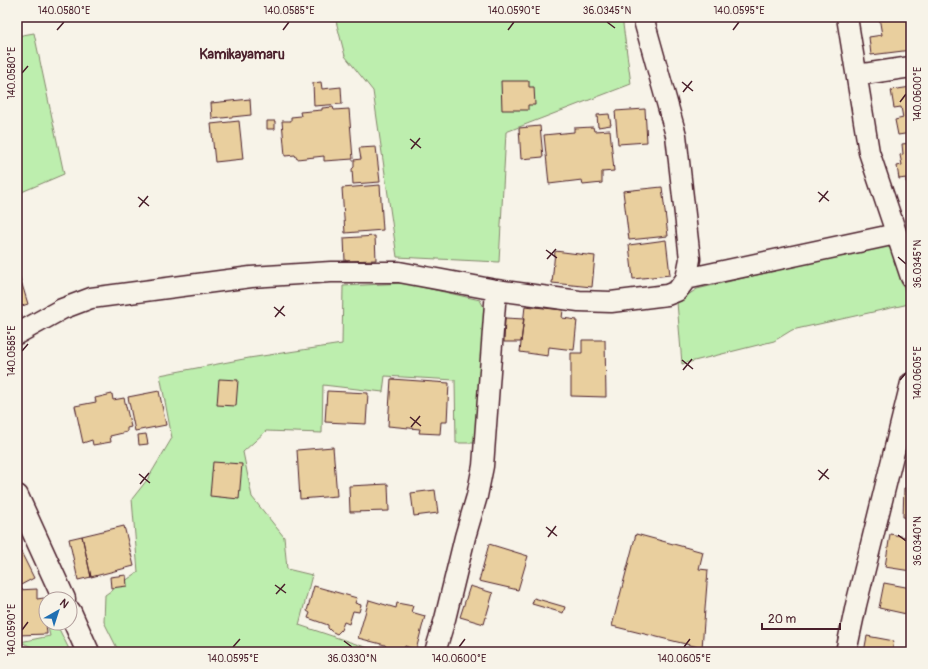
<svg xmlns="http://www.w3.org/2000/svg" width="928" height="669" viewBox="0 0 928 669" font-family="Pangolin,sans-serif">
	<rect width="100%" height="100%" fill="#f7f3e8"/>
	<filter id="ink" filterUnits="userSpaceOnUse"><feTurbulence type="fractalNoise" baseFrequency=".025" numOctaves="2"/><feDisplacementMap in="SourceGraphic" scale="8" xChannelSelector="R" yChannelSelector="G"/><feConvolveMatrix kernelMatrix="1 2 1 2 8 2 1 2 1" color-interpolation-filters="sRGB"/></filter>
	<g filter="url(#ink)">
		<path fill="#bdeeae" stroke="#84866c" d="M335,17h287l9,67 -125,48 -7,130 -102,-5 -24,-166 -28,-35z
			M34,33l30,141 -47,20v-158z
			M884,245l7,3 18,56 -117,26 -18,11 -92,23 -5,-62 20,-13z
			M404,283l76,17 6,11 -10,132h-20l-1,-63 -70,-4 -2,16 -60,-7 -1,48 -56,-2 -23,21 9,45 32,40 3,32 25,6 -13,50 81,27h-261l-15,-30 1,-27 33,-23 -6,-73 15,-19 25,-42 -12,-63 89,-17 93,-14 1,-58z
			M47,623h9l13,26 -1,3h-24l-24,-10 30,-6z"/>
		<path fill="#e9cf9e" stroke="#4a1f2b" d="M879,17h31l1,33 -40,5 -2,-18 13,-2z
			M501,81h28v6h5l1,18h-7v5h-26z
			M321,82l1,7 19,-2 1,17 -28,2 -1,-23z
			M911,87v46l-13,2 -3,-15 8,-2 -2,-11 -7,1 -3,-18z
			M250,99l1,16 -39,4 -1,-16z
			M333,107l1,3 15,-1 4,50 -29,2v-5l-27,3 -2,-4 -10,1 -3,-35h9v-4l10,-1 -1,-4 22,-2v-2z
			M645,109l2,33 -29,2 -3,-33z
			M609,114l2,11 -13,2 -1,-12z
			M239,121l4,38 -28,3 -4,-38z
			M267,121h8v8h-8z
			M540,126l3,31 -22,2 -2,-31z
			M593,127l1,4 16,-1 4,41 -12,1v11l-19,2 -1,-5 -33,4 -5,-49 30,-3v-4z
			M911,143v38l-5,1v-4l-7,1 -2,-13 5,-1 -2,-10 3,-1 -1,-10z
			M376,147l4,35 -27,2 -1,-15 2,-2v-7l7,-1 -2,-11z
			M380,185l3,45 -38,3 -3,-45z
			M662,187l6,49 -39,4 -6,-49z
			M375,236l1,24 -31,1 -1,-23z
			M666,240l4,35 -37,4 -4,-34z
			M555,251l40,5 -3,31 -40,-4z
			M17,268l11,36 -9,3 3,10 -5,1z
			M525,306l38,4 -1,8 15,2 -3,30 -25,-3 -1,9 -28,-4z
			M505,318l19,1 -3,23h-17z
			M582,340h23l1,57 -35,-1v-43h11z
			M219,379l19,1 -2,26 -19,-1z
			M391,379l58,4 -2,39h-6l-1,12 -21,-1 1,-4 -32,-3z
			M159,391l7,34 -31,6 -7,-34z
			M327,391l41,2 -2,31 -41,-2z
			M112,394l1,6 11,-2 7,29 -4,1v4l-17,4 1,6 -18,3 -1,-5 -9,3 -8,-37 21,-4 -1,-4z
			M146,434l2,10 -9,1 -1,-10z
			M333,447l4,49 -37,3 -3,-49z
			M213,462l29,2 -3,35 -29,-3z
			M388,484l1,27 -39,1 -1,-26z
			M904,488h7v30l-8,-1z
			M435,490l3,23 -24,3 -3,-23z
			M124,526l10,40 -43,11 -9,-41z
			M636,534l67,18 -4,17 9,1 -6,78 -90,-22z
			M890,534l21,4v33l-26,-4z
			M82,536l9,41 -13,3 -9,-41z
			M489,544l39,12 -10,34 -39,-9z
			M21,552l13,26 -17,9v-33z
			M126,575l1,11 -16,2 -1,-11z
			M884,583l27,5v27l-32,-7z
			M314,586l43,12 -2,5 6,2 -2,7 -6,-1 -4,13 -5,-2 -3,8 -4,4 -6,-3 -3,-3v-3l-20,-7 2,-5 -3,-2z
			M470,586l23,7 -9,31 -24,-7z
			M37,589v10l7,-1 3,36 -29,1 -1,-45z
			M534,598l31,9 -2,6 -31,-9z
			M369,600l27,8 1,-5 16,3 -2,6 14,4 -9,34 -11,-4 -3,6 -14,-3 -3,-4 -27,-7z
			M867,636l27,5 -2,11h-28z"/>
		<g fill="none" stroke-linecap="round" stroke-linejoin="round">
			<g stroke="#4a1f2b" stroke-width="23">
				<path id="minor" d="M847,17l22,135 42,125
					M857,75l54,-8
					M686,279l210,-45
					M496,290l83,11 32,1 56,-7 10,-4 9,-12 4,-20 -14,-124 -33,-118
					M17,334l45,-25 29,-11 160,-21 80,-5h68l97,18 -13,176 -6,30 -12,41 -20,82 -10,33
					M846,652l10,-47 55,-222"/>
			</g>
			<g stroke="#4a1f2b" stroke-width="25">
				<path id="tertiary" d="M17,496l47,103
					M70,612l18,40"/>
			</g>
			<use href="#minor" stroke="#f7f3e8" stroke-width="20"/>
			<use href="#tertiary" stroke="#f7f3e8" stroke-width="22"/>
		</g>
	</g>
	<path fill="none" stroke="#4a1f2b" stroke-width="1.5" d="M607,22l8,6M57,30l7,-8M283,30l6,-8M508,30l6,-8M733,30l6,-8M22,73l6,-7M682,82l11,9M683,92l9,-11M900,102l6,-8M410,139l11,9M411,149l9,-11M818,192l11,9M138,197l11,9M819,202l9,-11M139,207l9,-11M546,250l11,8M898,257l8,7M547,259l9,-10M274,307l11,9M275,317l9,-11M22,351l6,-7M682,360l11,9M683,370l9,-11M900,380l6,-7M410,417l11,9M411,427l9,-11M818,470l11,9M139,474l11,9M819,480l9,-11M140,484l9,-11M546,527l11,9M898,535l8,6M548,537l8,-11M275,585l11,8M276,594l9,-10M22,630l6,-8M344,641l8,6M233,647l7,-8M459,647l6,-8M684,647l6,-8"/>
	<g text-anchor="middle" stroke-width="3.5" stroke-linejoin="round" paint-order="stroke">
		<g font-size="14" font-weight="bold" fill="#4a1f2b" stroke="#f7f3e8">
			<text x="242" y="59">Kamikayamaru</text>
		</g>
	</g>
	<rect width="928" height="669" fill="none" stroke="#f7f3e8" stroke-width="44"/>
	<g transform="translate(58 611) rotate(39)"><circle r="19" fill="#f7f3e8" stroke="#b29e9c"/>
	<path d="M0-3L7 15L0 10L-7 15Z" fill="#1f6fb2"/>
	<text y="-6" font-size="11" font-weight="bold" text-anchor="middle" fill="#4a1f2b">N</text>
	</g>
	<path d="M762 623v6h78v-6" fill="none" stroke="#4a1f2b" stroke-width="2"/>
	<text x="768" y="623" font-size="12" fill="#4a1f2b" stroke="#f7f3e8" stroke-width="3" paint-order="stroke">20 m</text>
	<rect x="22" y="22" width="884" height="625" fill="none" stroke="#4a1f2b" stroke-width="1.5"/>
	<g font-size="10" text-anchor="middle" fill="#4a1f2b">
		<text x="64" y="14">140.0580°E</text>
		<text x="289" y="14">140.0585°E</text>
		<text x="514" y="14">140.0590°E</text>
		<text x="607" y="14">36.0345°N</text>
		<text x="739" y="14">140.0595°E</text>
		<text transform="translate(11 73) rotate(-90)" y="4">140.0580°E</text>
		<text transform="translate(917 94) rotate(-90)" y="4">140.0600°E</text>
		<text transform="translate(917 264) rotate(-90)" y="4">36.0345°N</text>
		<text transform="translate(11 351) rotate(-90)" y="4">140.0585°E</text>
		<text transform="translate(917 373) rotate(-90)" y="4">140.0605°E</text>
		<text transform="translate(917 541) rotate(-90)" y="4">36.0340°N</text>
		<text transform="translate(11 630) rotate(-90)" y="4">140.0590°E</text>
		<text x="233" y="662">140.0595°E</text>
		<text x="352" y="662">36.0330°N</text>
		<text x="459" y="662">140.0600°E</text>
		<text x="684" y="662">140.0605°E</text>
	</g>
</svg>
